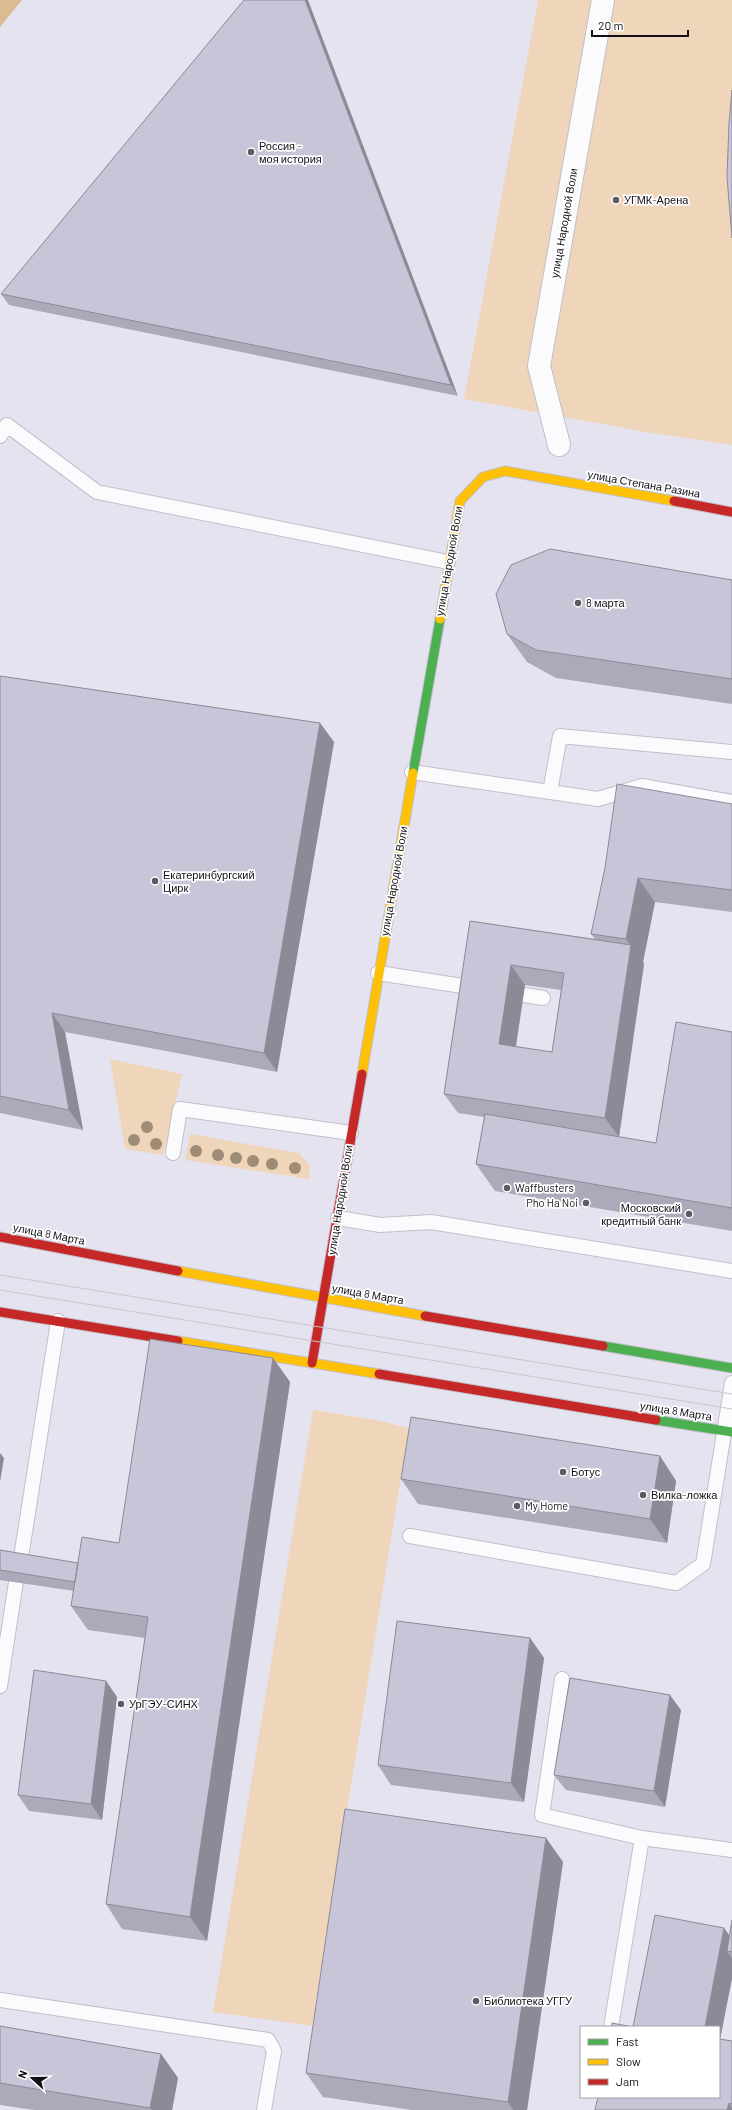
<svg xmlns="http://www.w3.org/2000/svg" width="732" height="2110" viewBox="0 0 732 2110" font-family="Barlow,sans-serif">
	<rect width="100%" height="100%" fill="#e6e3f1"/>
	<path fill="#efd5ba" d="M538,0h194v445l-86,-13 -182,-33z
		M110,1059l72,15 -19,81 -38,-6z
		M190,1134l109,19 11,13 -1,13 -124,-19z
		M313,1410l63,10 33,8 -97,598 -99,-14z"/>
	<path fill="#dcba92" d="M0,0h22l-22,27z"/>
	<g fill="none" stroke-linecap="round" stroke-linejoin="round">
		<g stroke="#c2bfca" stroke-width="16">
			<path id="lane" d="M0,436l7,-11 90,67 351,70
				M412,772l186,27 44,-13 90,16
				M550,792l10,-56 172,16
				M378,973l98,15
				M524,995l19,3
				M173,1153l7,-44 171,24
				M338,1218l42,7 51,-3 301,49
				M410,1536l266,47 27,-19 29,-181
				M20,1564l38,-243
				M562,1679l-20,136 100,23
				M0,1686l16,-104
				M0,2000l268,40 6,11 -10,59
				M611,2027l31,-189 90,12"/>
		</g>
		<g stroke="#c2bfca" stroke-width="24">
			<path id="street" d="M559,445l-20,-79 64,-366"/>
		</g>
		<g stroke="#c2bfca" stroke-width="11">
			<path id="fast" d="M413,773l27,-154
				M603,1346l129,22
				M656,1420l76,12"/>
		</g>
		<g stroke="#c2bfca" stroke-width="11">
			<path id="slow" d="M440,619l20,-118 23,-24 22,-6 169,30
				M362,1074l51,-301
				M178,1271l247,45
				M178,1341l201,33"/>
		</g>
		<g stroke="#c2bfca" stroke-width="11">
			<path id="jam" d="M674,501l58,11
				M0,1237l178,34
				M0,1312l178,29
				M425,1316l178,30
				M312,1363l50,-289
				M379,1374l277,46"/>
		</g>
		<use href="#lane" stroke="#fbfbfd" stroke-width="14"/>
		<use href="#street" stroke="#fbfbfd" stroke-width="22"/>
		<use href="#fast" stroke="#4caf50" stroke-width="9"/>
		<use href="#slow" stroke="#ffc107" stroke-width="9"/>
		<use href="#jam" stroke="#c62828" stroke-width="9"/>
		<path stroke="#c7c7cb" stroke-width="1" d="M0,1275l732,119
			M0,1290l732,119"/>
	</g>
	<g fill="#9e8c76">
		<circle cx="147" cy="1127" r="6"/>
		<circle cx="134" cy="1140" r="6"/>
		<circle cx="156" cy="1144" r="6"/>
		<circle cx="196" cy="1151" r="6"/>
		<circle cx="218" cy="1155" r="6"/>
		<circle cx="236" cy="1158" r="6"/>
		<circle cx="253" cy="1161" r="6"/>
		<circle cx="272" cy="1164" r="6"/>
		<circle cx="295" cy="1168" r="6"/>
	</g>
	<path fill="#ada9ba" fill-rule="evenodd" d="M244,0l214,396 -449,-91 -8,-11z
		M732,580v124l-176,-26 -29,-16 -20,-28z
		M0,676l320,47 14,19 -57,330 -212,-40 18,98 -83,-17z
		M732,804v108l-77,-10 -12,60 1,2 -25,173 37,6 76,-111v199l-237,-40 -19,-27 8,-47 -26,-4 -14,-19 26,-173 125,18 -4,-5 14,-66zM525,985l36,5 -9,62 -36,-5z
		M273,1358l17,24 -83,559 -85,-12 -16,-25 39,-266 -57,-8 -17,-24 3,-15 -74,-11v-30l78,13 41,-20z
		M660,1456l16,25 -9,62 -249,-39 -17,-25z
		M530,1638l14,20 -20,144 -133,-17 -13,-20z
		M106,1681l11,16 -15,123 -73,-9 -11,-16z
		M681,1710l-16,97 -99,-17 -12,-15z
		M546,1838l17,24 -36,248h-115l-89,-13 -17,-24z
		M732,1920v58l-12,61 12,2v69l-99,-83 96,-91z
		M0,2026l161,28 17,24 -6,32h-138l-34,-5z"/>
	<path fill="#8d8a97" d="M305,0h3l150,396 -7,-11z
		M320,723l14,19 -57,330 -13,-19z
		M638,878l17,24 -12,60 1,2 -25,173 -14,-19 26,-172 -5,-7z
		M511,965l14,20 -12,79 -14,-20z
		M52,1013l13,19 18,98 -14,-20z
		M273,1358l17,24 -83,559 -17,-24z
		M0,1453l4,5 -4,24z
		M660,1456l16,25 -9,62 -17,-24z
		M530,1638l14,20 -20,144 -13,-19z
		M106,1681l11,16 -15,123 -11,-16z
		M670,1695l11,15 -16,97 -11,-16z
		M546,1838l17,24 -36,248h-14l-5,-8z
		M724,1928l8,11 -5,12 5,7v20l-13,67v-18h-14z
		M161,2054l17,24 -6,32h-20l-2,-2z
		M729,2103l3,5v2h-5z"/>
	<path fill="#c9c5d8" stroke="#8d8a97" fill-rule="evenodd" d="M244,0h61l146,385 -450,-91z
		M732,90v148l-5,-61 2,-54z
		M550,549l182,31v99l-196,-29 -29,-16 -11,-40 15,-29z
		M0,676l320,47 -56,330 -212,-40 17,97 -69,-14z
		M617,784l115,20v86l-94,-12 -12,61 -35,-5 14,-66z
		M470,921l161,24 -26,173 -161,-24zM511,965l53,8 -12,79 -53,-8z
		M676,1022l56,10v176l-256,-44 9,-50 171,29z
		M150,1339l123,19 -83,559 -84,-13 42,-287 -77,-11 11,-69 37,6z
		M411,1417l249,39 -10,63 -249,-40z
		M0,1550l78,13 -3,19 -75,-12z
		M397,1621l133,17 -19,145 -133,-18z
		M34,1670l72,11 -15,123 -73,-9z
		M570,1678l100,17 -16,96 -100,-16z
		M345,1809l201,29 -38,264 -202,-29z
		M655,1915l69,13 -19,99h-94l1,-4 21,4z
		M732,1920v32l-5,-1z
		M0,2026l161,28 -11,54 -150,-25z
		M719,2039l13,2v63l-3,-1 -2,7h-132l3,-13h121z"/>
	<g fill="#5c5a64" stroke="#fff" stroke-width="1.5">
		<circle cx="251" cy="152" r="4"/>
		<circle cx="616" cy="200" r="4"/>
		<circle cx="578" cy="603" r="4"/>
		<circle cx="155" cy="881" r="4"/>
		<circle cx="507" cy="1188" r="4"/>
		<circle cx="586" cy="1203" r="4"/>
		<circle cx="689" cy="1214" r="4"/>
		<circle cx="563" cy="1472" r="4"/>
		<circle cx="643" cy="1495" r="4"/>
		<circle cx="517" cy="1506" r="4"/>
		<circle cx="121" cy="1704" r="4"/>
		<circle cx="476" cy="2001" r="4"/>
	</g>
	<g text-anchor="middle" stroke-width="3.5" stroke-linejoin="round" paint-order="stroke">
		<g font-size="11" fill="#121018" stroke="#fff" text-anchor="start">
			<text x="259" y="150">Россия -<tspan x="259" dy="13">моя история</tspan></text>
			<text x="624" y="204">УГМК-Арена</text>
			<text x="586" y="607">8 марта</text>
			<text x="163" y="879">Екатеринбургский<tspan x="163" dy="13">Цирк</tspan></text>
			<text x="515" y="1192">Waffbusters</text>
			<text x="578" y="1207" text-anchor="end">Pho Ha Noi</text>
			<text x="681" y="1212" text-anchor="end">Московский<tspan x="681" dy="13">кредитный банк</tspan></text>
			<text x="571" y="1476">Ботус</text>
			<text x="651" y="1499">Вилка-ложка</text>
			<text x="525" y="1510">My Home</text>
			<text x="129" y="1708">УрГЭУ-СИНХ</text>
			<text x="484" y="2005">Библиотека УГГУ</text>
		</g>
		<g font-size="11" fill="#121018" stroke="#fff">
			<text transform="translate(564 223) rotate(-80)" y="4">улица Народной Воли</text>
			<text transform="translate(644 484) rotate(10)" y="4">улица Степана Разина</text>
			<text transform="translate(449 561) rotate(-80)" y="4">улица Народной Воли</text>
			<text transform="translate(394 881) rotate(-80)" y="4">улица Народной Воли</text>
			<text transform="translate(340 1200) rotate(-81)" y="4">улица Народной Воли</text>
			<text transform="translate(49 1234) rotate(11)" y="4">улица 8 Марта</text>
			<text transform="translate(368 1294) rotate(10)" y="4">улица 8 Марта</text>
			<text transform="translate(676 1411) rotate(9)" y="4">улица 8 Марта</text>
		</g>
	</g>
	<rect x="580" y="2026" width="140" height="72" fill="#ffffff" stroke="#a09fa3"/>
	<rect x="588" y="2039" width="20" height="6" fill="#4caf50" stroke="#a09fa3"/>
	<text x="616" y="2046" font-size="12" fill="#121018">Fast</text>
	<rect x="588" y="2059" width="20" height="6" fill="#ffc107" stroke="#a09fa3"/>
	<text x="616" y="2066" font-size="12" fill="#121018">Slow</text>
	<rect x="588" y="2079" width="20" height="6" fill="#c62828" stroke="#a09fa3"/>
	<text x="616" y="2086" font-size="12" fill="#121018">Jam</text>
	<g transform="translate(32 2078) rotate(291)" stroke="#ffffff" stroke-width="3" paint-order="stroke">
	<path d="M0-3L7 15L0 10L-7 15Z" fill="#121018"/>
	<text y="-6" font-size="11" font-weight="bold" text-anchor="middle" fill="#121018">N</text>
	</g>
	<path d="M592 30v6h96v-6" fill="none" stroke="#121018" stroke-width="2"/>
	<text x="598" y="30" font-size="12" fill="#121018" stroke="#ffffff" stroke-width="3" paint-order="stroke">20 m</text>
</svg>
